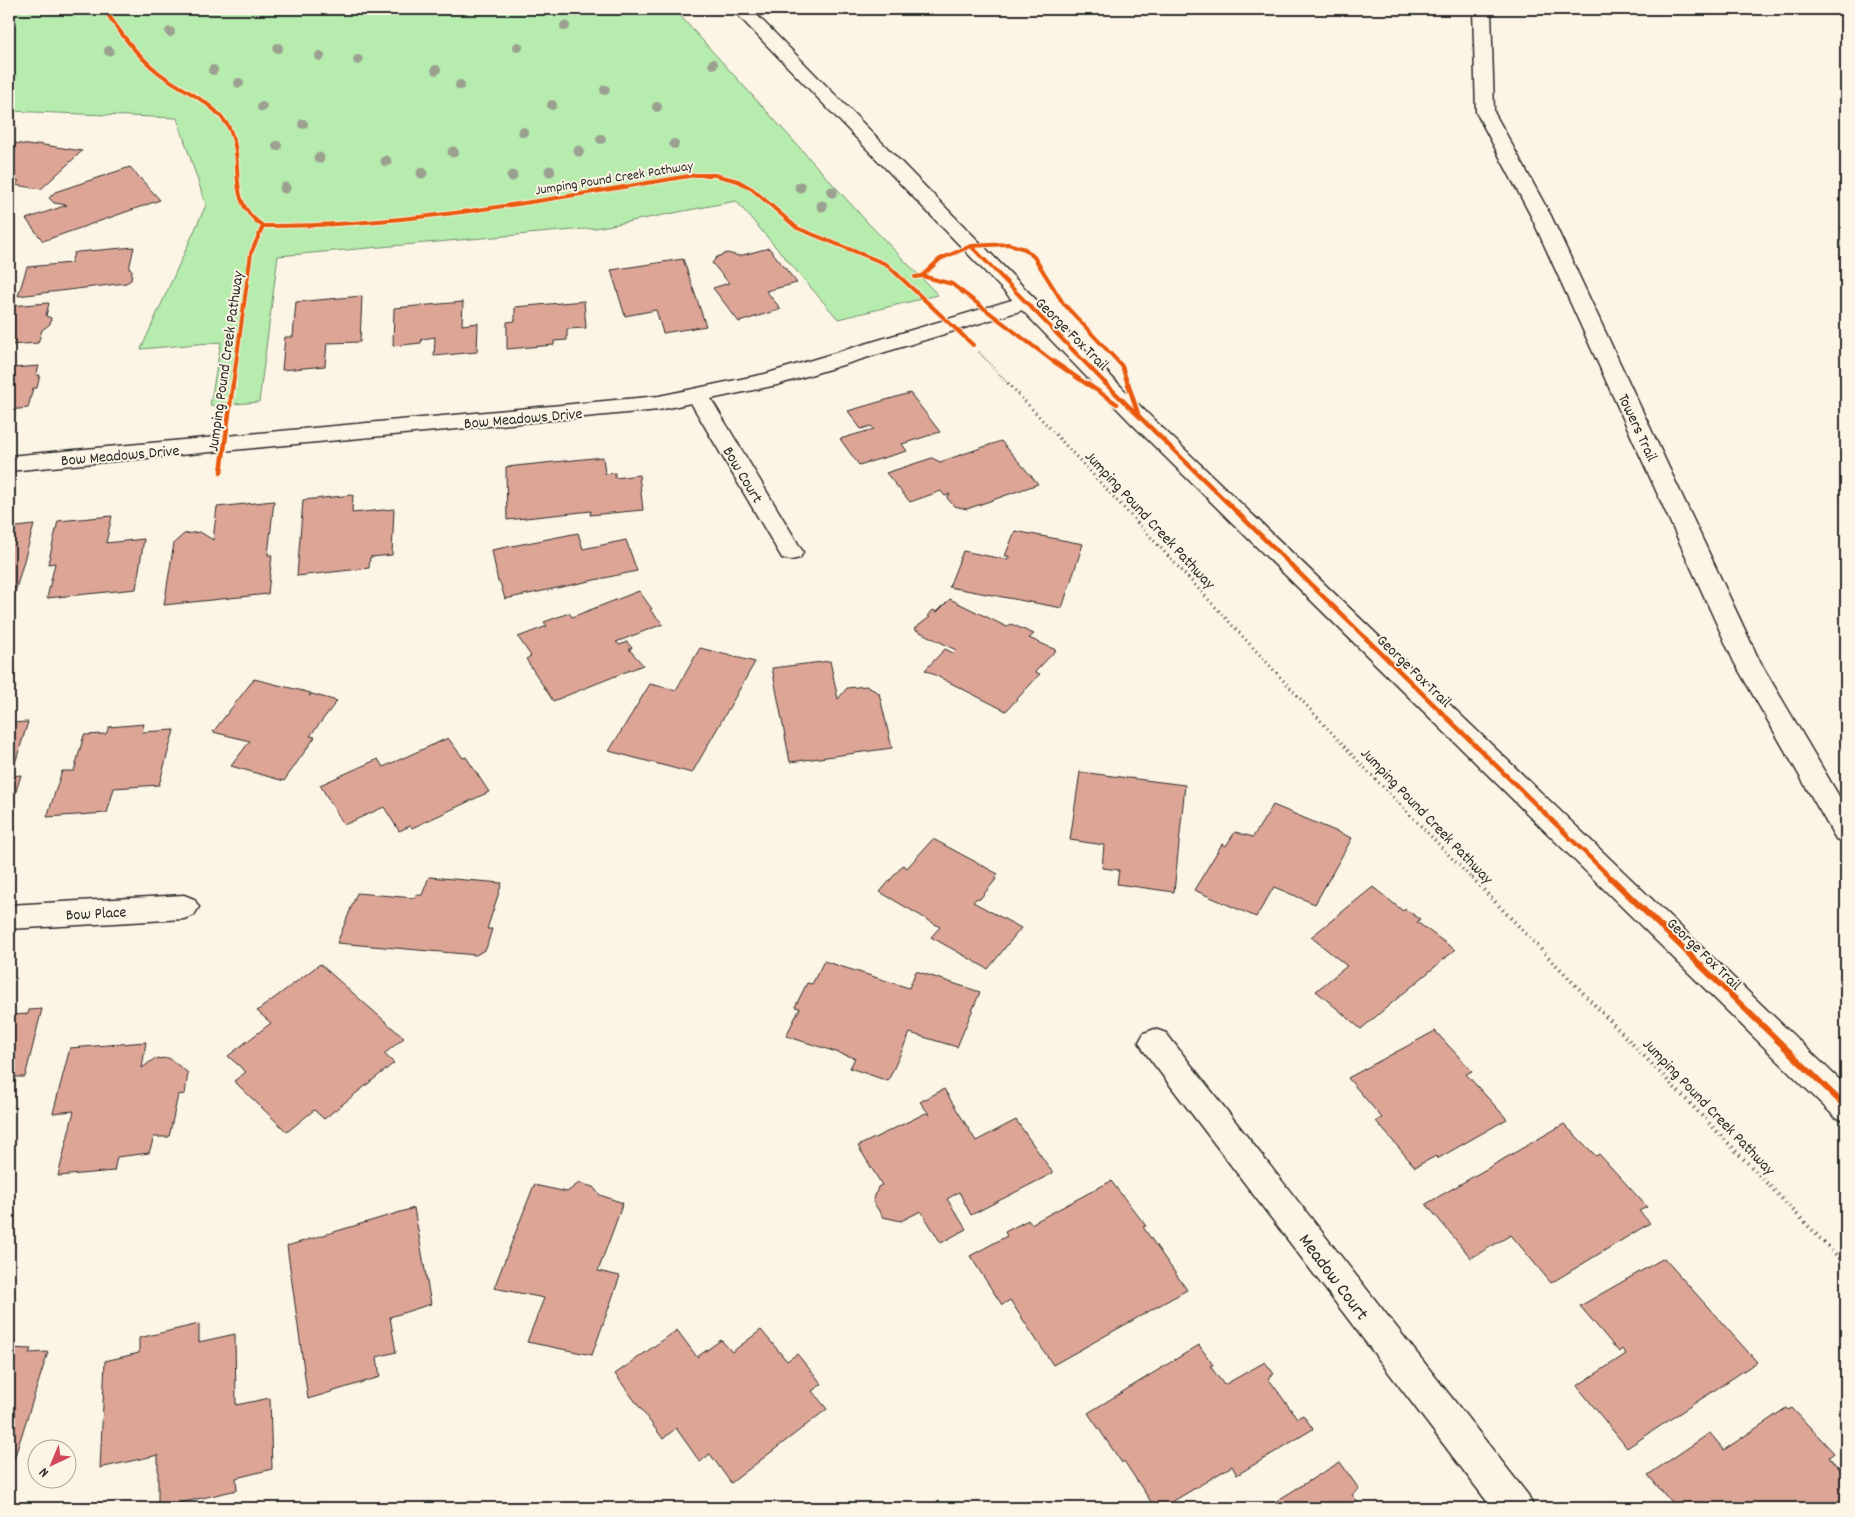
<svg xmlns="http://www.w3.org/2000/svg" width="1855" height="1517" viewBox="0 0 1855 1517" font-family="Dekko,sans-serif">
	<rect width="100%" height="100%" fill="#fcf5e5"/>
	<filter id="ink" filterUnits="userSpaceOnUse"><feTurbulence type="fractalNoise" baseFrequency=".02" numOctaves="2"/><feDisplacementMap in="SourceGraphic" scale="10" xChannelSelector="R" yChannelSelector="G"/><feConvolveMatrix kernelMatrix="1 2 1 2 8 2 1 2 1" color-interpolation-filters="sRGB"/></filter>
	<g filter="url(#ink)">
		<path fill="#b6ecae" stroke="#708c6c" d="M9,9h665l194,214 70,72 -100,24 -102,-118 -140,27 -318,28 -19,146 -49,4 11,-64 -80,7 65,-144 -29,-87 -168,-7z"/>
		<path fill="#dda596" stroke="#2b2b2b" d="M14,143l20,3 3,-2 45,7 -41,38 -26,-4 4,-4 -3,-1 -7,7v-40z
			M130,167l30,33 -117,41 -17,-22 41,-14 -13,-2 -5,-5 6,-6z
			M134,247l-5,22 3,1 -1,10 -5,3 -108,13 9,-29 44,-4 3,-10 4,-1z
			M769,248l28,35 -31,8 15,18 -42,13 -26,-34 16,-5 -17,-20 5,-6 10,-4 12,3z
			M683,259l23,67 -43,7 -7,-23 -31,6 -14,-46z
			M362,296l-2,46 -33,1 -2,23 -43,4 3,-33h8l3,-35z
			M584,301l2,27 -19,1v11l-13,1v4l-47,4v-27l8,-1v-14z
			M463,302l-1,23 16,-2 -1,29 -43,4 1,-19 -13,2 -1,4 -28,3 1,-38z
			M49,303l-3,13 5,2 -1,6 -8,6 -4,13 -29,2v-39z
			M13,364l-1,4 27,-2 -3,9h4l-3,13h-4l-5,20 -19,2v-45z
			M910,393l30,39 -38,12 5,7 -48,14 -19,-26 34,-10 -3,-3 -10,3 -13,-18z
			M1001,441l37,43 -71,25 -13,-3 -7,-8 3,-4 -5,2 -4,-5 -31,11 -24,-29 46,-15 8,4z
			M603,457l2,17 10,-1v5l24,-3 4,35 -53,5 1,-4 -84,9 -1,-53z
			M353,495l-1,18 42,-4 -2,46 -22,2 -1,11 -72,8 6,-76z
			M274,501l-6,54h4l-4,39 -104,11 10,-62 10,-9 16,-2 13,8 4,-33z
			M112,516l-6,27 38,-4 -8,50 -89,9 8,-35 -7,1 10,-43z
			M34,525l-25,89v-86z
			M1015,531l68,13 -21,64 -113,-21 14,-36 45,9 1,-4h-4z
			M578,533l5,16 43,-9 11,31 -132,28 -5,-17h-2l-6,-32z
			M639,591l13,18 -2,1 13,14 -47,18 4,3 7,-3 5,6 -3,1 14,16 -90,36 -27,-42 5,-3 -13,-19 29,-11 -3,-4 25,-9 3,4z
			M950,599l57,28 4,-3 23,10 -5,4 27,12 -21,22 5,2 -34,37 -81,-41 20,-21 8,4 3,-3 -42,-21 16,-12 -2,-1 5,-6 4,2z
			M700,648l55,14 -63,111 -83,-22 41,-67 26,6z
			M830,661l8,38 9,-11 19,-2 13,7 13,55 -102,14 -18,-94z
			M254,679l57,14 -2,3 3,-2 25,7 -27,35 5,1 -31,44 -53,-15 19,-25 -37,-9z
			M28,722l-17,54 10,-1 -12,39v-91z
			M144,724l-2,8 32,-2 -15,55 -45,3 -7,25 -60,4 15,-46h12l10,-36 22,-1 3,-7z
			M448,738l15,20 3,-1 23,35 -77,36 -2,-2 -11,5 -15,-24 -40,18 -24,-40 58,-26 5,8z
			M1080,772l105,13 -11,107 -57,-8 2,-14 -17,-2 2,-23 -34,-5z
			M1273,805l79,33 -37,66 -41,-17 -18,30 -62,-27 28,-46 4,2 9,-14 18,5z
			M933,839l65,35 -3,3 2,1 -17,21 -3,-1 -4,4 48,26 -33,41 -57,-32 9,-10 -60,-35 23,-27 4,3z
			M429,877l73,6 -15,46h5l-6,20 -10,6 -139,-12 20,-50 58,5 1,-3h6z
			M1373,887l30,24 2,-2 15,10 -3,3 38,28 -94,79 -45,-38 31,-25 -36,-29z
			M824,961l85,27 7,-17 64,21 -23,55 -47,-14 -22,48 -38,-13 5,-10 -69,-22 14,-28 -5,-1 12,-24 5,1z
			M320,964l84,74 -20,16 10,9 -70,56 -10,-9 -27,22 -53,-51 12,-9 -18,-16 43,-33 -14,-12z
			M42,1009l-17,68h-9l-7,34v-96l19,-1 1,-4z
			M1435,1031l37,40 -6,3 41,45 -70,40 -1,-3 -21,11 -39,-46 6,-3 -34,-40z
			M146,1042l-4,26 12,-9 15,-1 19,15 -3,21 -7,1 -9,42h-15l-5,16 -32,4 -3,14 -56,5 16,-65 -21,2 17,-65z
			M944,1089l32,52 40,-21 37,53 -82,42 -12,-23 -12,7 19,30 -25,14 -20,-32 -20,10 -18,-4 -10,-15 5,-15 4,-2 -24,-39 68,-33 4,2 -10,-13z
			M1564,1124l32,32 3,-2 48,53 -8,4 11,12 -99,60 -40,-48 -40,23 -45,-54z
			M1111,1181l35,45 -3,1 44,63 -134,75 -43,-65 -8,5 -32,-49 37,-20 -2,-4 23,-12 3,4z
			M579,1183l14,4 7,8 23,8 -25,68 22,5 -28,79 -65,-13 17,-44 -50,-10 40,-103 33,7z
			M414,1208l17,96 -41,13 6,35 -19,5 3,20 -72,22 -21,-153z
			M1664,1258l93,104 -130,86 -50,-62 49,-32 -4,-5 -3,3 -39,-46z
			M199,1324v18l36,-8 1,71 34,-7 2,71 -36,9 1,12 -79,18v-53l-58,13 5,-107 34,-8v-15z
			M677,1330l20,27 24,-17 11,12 29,-22 26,31 10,-7 25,30 -10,7 15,18 -96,74 -21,-29 -10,8 -24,-34 -13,11 -48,-65z
			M1199,1345l14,20 -3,1 14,19 41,-23 9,12 -6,4 29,40 6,-3 10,14 -76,46 -5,-9 -70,42h-7l-31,-47 -2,2 -34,-50z
			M9,1348l22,1 -2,4 19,-1 -39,123z
			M1786,1408l2,2 4,-2 42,45 -5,4 17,19v32h-170l-28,-33 62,-42 14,17z
			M1340,1462l19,27 -7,6 10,13h-97z"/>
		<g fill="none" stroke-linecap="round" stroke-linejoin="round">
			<g stroke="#2b2b2b" stroke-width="3">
				<path id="minor" d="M1473,9h18l3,103 57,104 209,446 86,146v34l-10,-3 -102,-177 -203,-446 -55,-104z
					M1025,296l8,1 3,5 -3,5 -256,78 -66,14 92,153 -3,6 -9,2 -9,-2 -91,-155 -32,7 -650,61v-15l650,-60 106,-22z
					M184,895l10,4 5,8 -5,8 -10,4 -175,10v-24z
					M1155,1029l11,4 362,462 6,13h-42l-348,-457 -5,-9 5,-9z"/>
			</g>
			<g stroke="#2b2b2b" stroke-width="3">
				<path id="tertiary" d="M732,9h19l397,405 698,672v35l-11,-4 -703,-693z"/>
			</g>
			<path stroke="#2b2b2b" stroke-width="2.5" stroke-dasharray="0.5 2.5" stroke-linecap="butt" d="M979,352l30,33"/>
			<path stroke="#2b2b2b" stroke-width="3" stroke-dasharray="1 4" stroke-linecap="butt" d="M1008,383l349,377 116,120"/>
			<path stroke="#2b2b2b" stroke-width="4" stroke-dasharray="1 4.5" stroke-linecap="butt" d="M1472,878l374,387"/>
			<use href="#minor" fill="#fcf5e5" fill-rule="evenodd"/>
			<use href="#tertiary" fill="#fcf5e5" fill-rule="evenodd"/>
			<g stroke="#fcf5e5" stroke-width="6">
				<path id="cycleway-far2" d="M104,9c16,23 32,46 55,64 22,17 54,28 69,53 20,37 -6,72 35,100l-12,27 -18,132
					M263,226c146,1 290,-28 433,-51h19l23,6 14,8 45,39 89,36 87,81
					M971,246l136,139
					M922,276l18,-17 31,-13 37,-2 17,5 9,8 29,46 59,63 6,19
					M915,277l7,-1 30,8 98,75 38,26"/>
			</g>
			<g stroke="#fcf5e5" stroke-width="8">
				<path id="cycleway-far1" d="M1086,383l31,21
					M1105,383l508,497
					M1128,383l10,31
					M221,472l12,-89"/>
			</g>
			<g stroke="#fcf5e5" stroke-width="9">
				<path id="cycleway" d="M1611,878l235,229"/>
			</g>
			<use href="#cycleway-far2" stroke="#e8590c" stroke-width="4"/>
			<use href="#cycleway-far1" stroke="#e8590c" stroke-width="4.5"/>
			<use href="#cycleway" stroke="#e8590c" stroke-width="6"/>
		</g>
		<g fill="#9ca091">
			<circle cx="565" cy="26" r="5"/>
			<circle cx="170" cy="32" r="5"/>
			<circle cx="518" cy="47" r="5"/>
			<circle cx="278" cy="48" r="5"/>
			<circle cx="109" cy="51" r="5"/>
			<circle cx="320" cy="56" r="5"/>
			<circle cx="358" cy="60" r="5"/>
			<circle cx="713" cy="64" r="5"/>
			<circle cx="213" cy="70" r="5"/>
			<circle cx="436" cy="70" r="5"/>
			<circle cx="239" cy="83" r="5"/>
			<circle cx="460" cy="85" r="5"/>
			<circle cx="605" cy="90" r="5"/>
			<circle cx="552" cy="105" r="5"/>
			<circle cx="262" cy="107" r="5"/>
			<circle cx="657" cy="107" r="5"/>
			<circle cx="303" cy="124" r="5"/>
			<circle cx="523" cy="132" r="5"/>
			<circle cx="601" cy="139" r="5"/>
			<circle cx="674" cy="144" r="5"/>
			<circle cx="277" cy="146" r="5"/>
			<circle cx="579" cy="151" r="5.5"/>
			<circle cx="453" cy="152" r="5.5"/>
			<circle cx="319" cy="158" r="5.5"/>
			<circle cx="386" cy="161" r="5.5"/>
			<circle cx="550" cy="171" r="5.5"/>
			<circle cx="422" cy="173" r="5.5"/>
			<circle cx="512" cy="176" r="5.5"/>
			<circle cx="800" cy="187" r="5.5"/>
			<circle cx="285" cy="188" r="5.5"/>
			<circle cx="832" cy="192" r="5.5"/>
			<circle cx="822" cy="206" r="5.5"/>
		</g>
	</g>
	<g text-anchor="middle" stroke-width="4" stroke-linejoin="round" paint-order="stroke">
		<g font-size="14" fill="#2b2b2b" stroke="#fcf5e5">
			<text transform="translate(614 177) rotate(-9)" y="5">Jumping Pound Creek Pathway</text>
		</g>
		<g font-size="16" fill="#2b2b2b" stroke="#fcf5e5">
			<text transform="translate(1073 333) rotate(45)" y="6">George Fox Trail</text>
			<text transform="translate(224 361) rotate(-82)" y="6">Jumping Pound Creek Pathway</text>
			<text transform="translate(523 417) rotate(-5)" y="6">Bow Meadows Drive</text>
			<text transform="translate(1639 427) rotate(65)" y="6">Towers Trail</text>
			<text transform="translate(120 454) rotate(-5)" y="6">Bow Meadows Drive</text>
			<text transform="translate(744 474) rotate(59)" y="6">Bow Court</text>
			<text transform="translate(1151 519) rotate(47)" y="6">Jumping Pound Creek Pathway</text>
			<text transform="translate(1415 670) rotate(44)" y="6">George Fox Trail</text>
			<text transform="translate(1428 815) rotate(46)" y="6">Jumping Pound Creek Pathway</text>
			<text transform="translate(96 912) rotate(-3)" y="6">Bow Place</text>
			<text transform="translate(1705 953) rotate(44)" y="6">George Fox Trail</text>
			<text transform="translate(1710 1106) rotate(46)" y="6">Jumping Pound Creek Pathway</text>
		</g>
		<g font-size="19" fill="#2b2b2b" stroke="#fcf5e5">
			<text transform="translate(1335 1276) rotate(53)" y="7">Meadow Court</text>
		</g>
	</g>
	<rect width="1855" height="1517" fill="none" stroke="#fcf5e5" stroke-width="30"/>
	<rect x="15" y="15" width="1825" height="1487" fill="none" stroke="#2b2b2b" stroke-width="2" filter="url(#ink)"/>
	<g transform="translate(52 1464) rotate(224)"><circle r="24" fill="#fcf5e5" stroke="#a8a49b"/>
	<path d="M0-4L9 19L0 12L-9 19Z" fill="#d1495b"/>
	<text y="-8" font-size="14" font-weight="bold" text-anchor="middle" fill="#2b2b2b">N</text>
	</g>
</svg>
